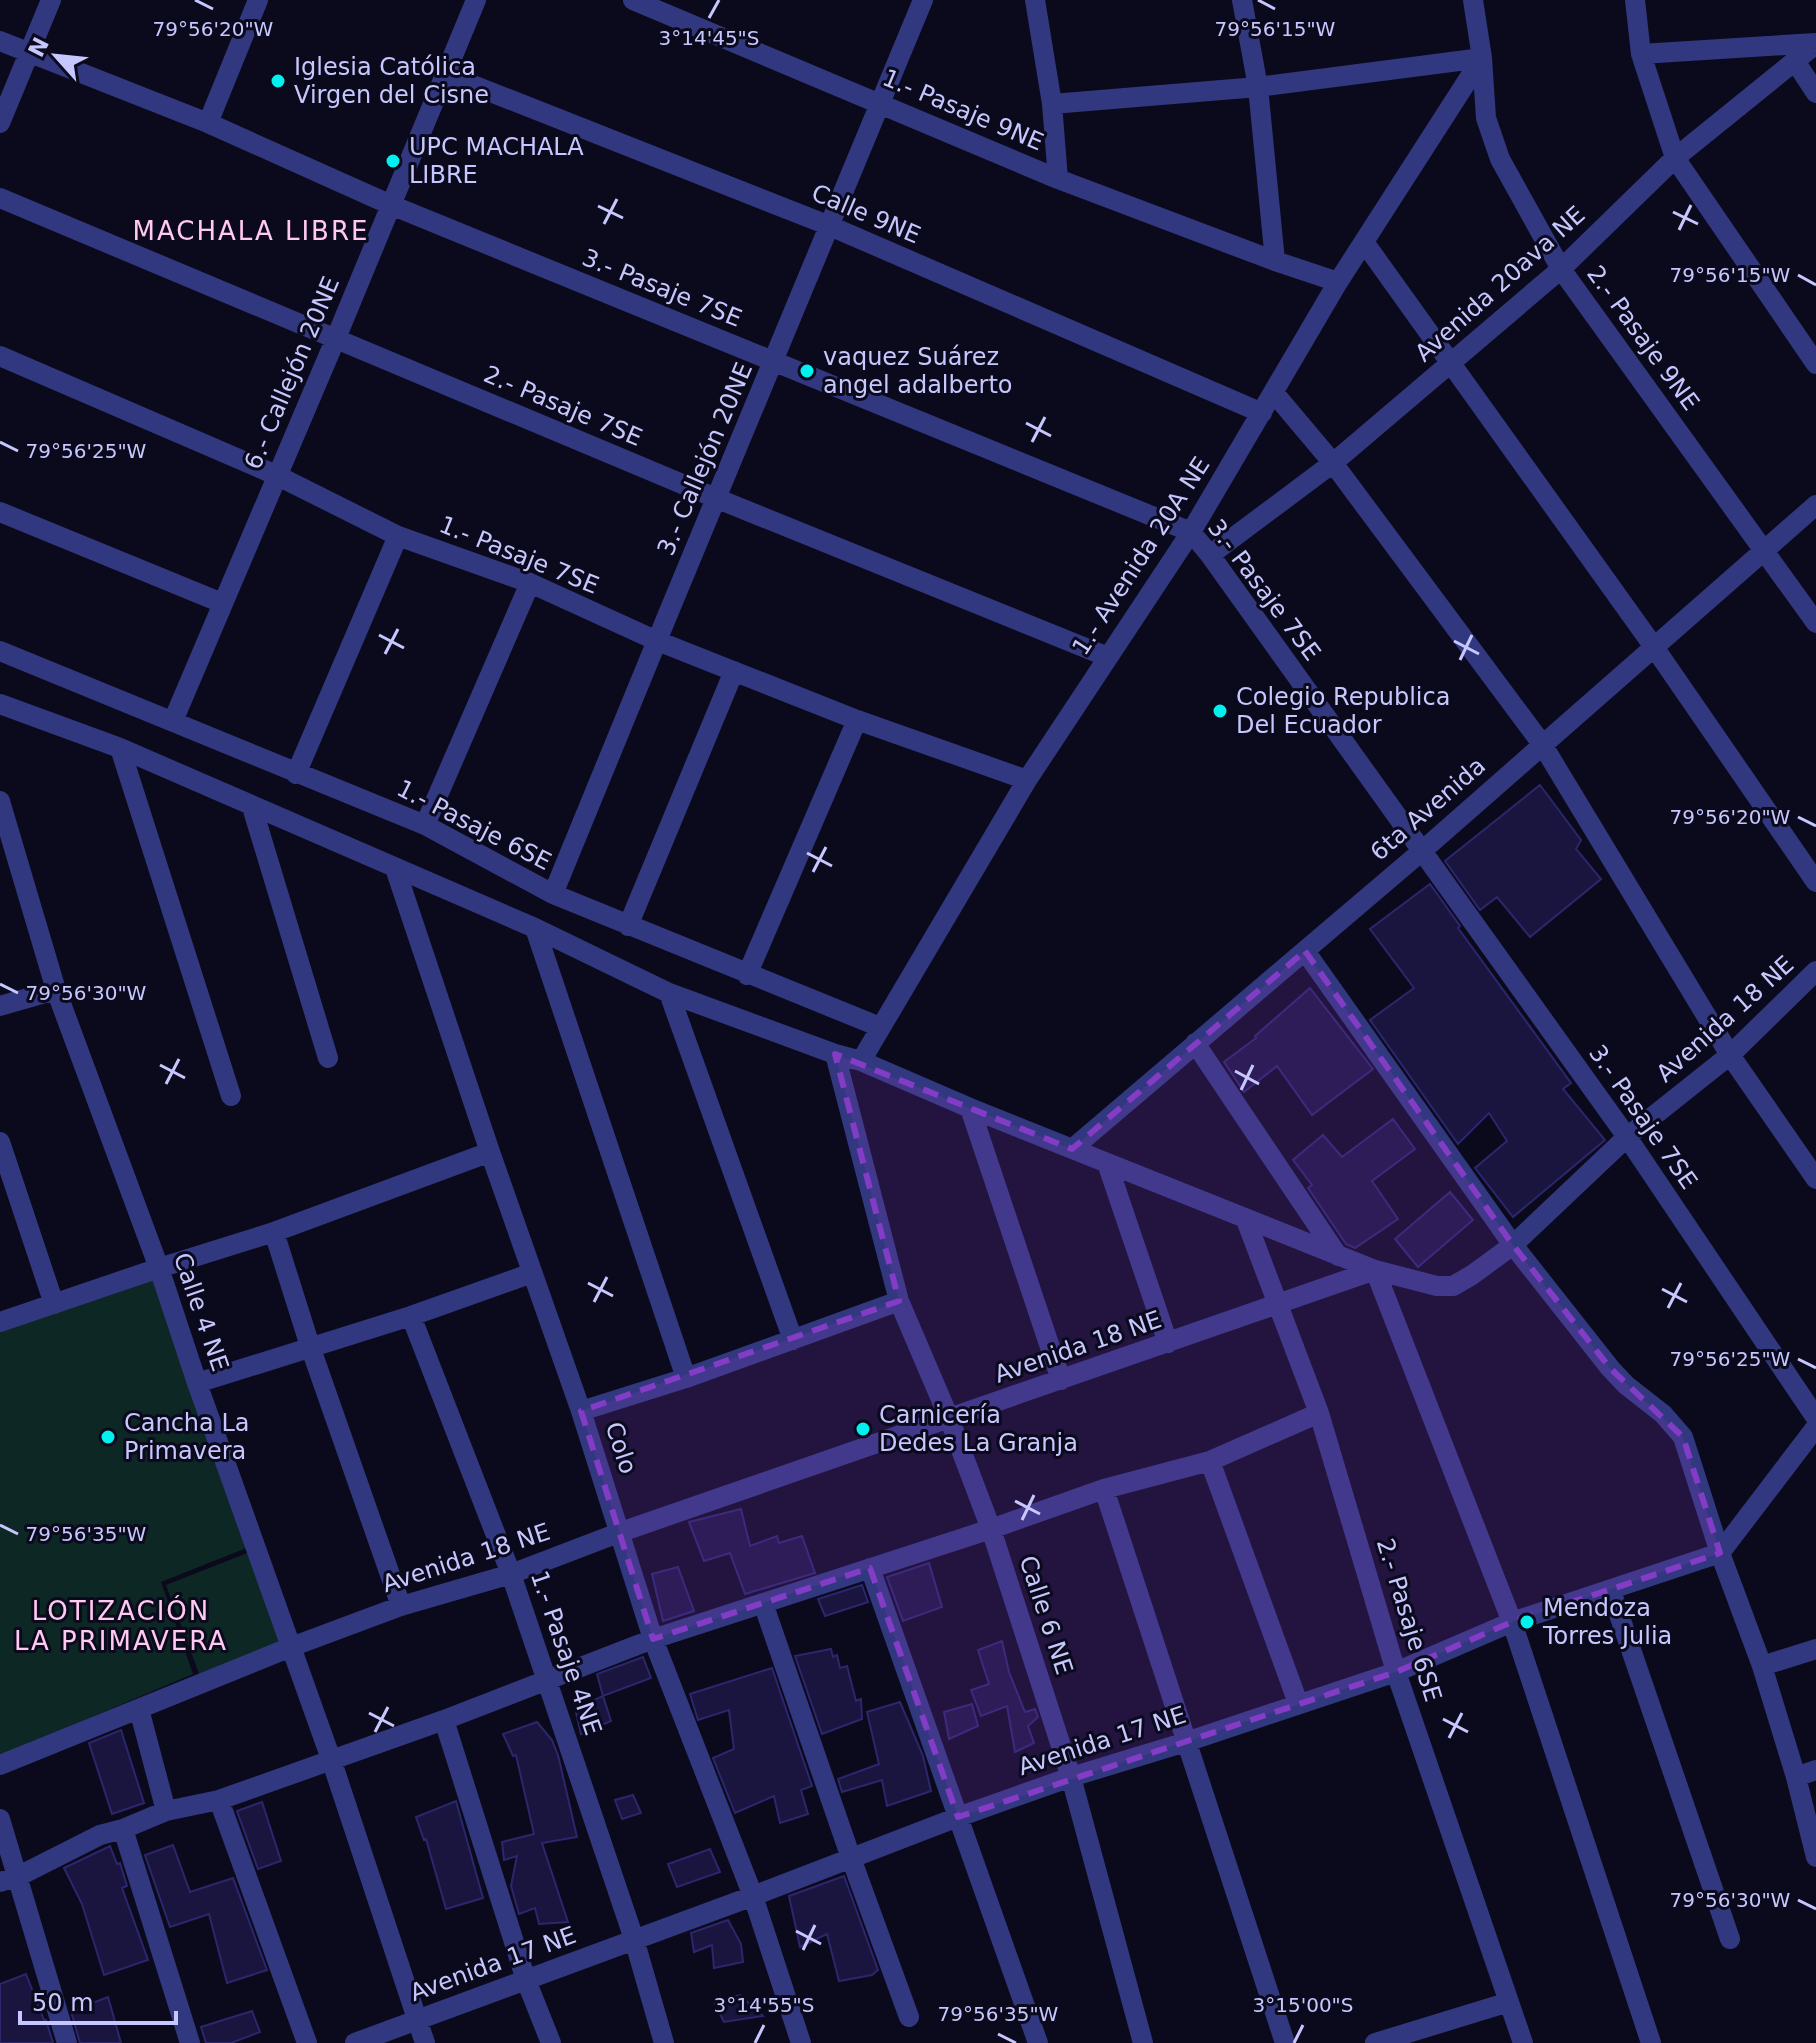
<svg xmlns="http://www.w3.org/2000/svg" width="1816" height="2043" viewBox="0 0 1816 2043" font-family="'DejaVu Sans',sans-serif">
	<rect width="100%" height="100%" fill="#0b0a1d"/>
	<path fill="#0d2724" d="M164,1267l85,280 -88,35 32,92 -193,82v-430z
		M255,1550l29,95 -83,34 -35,-94z"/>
	<path fill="#19153f" stroke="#2c266d" stroke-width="2" d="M1540,785l41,55 -5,9 25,30 -71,58 -33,-40 -17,13 -35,-49z
		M1430,884l30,42 -2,2 113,155 -8,6 42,51 -92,77 -38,-49 32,-27 -18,-28 -31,31 -88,-124 44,-32 -44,-59z
		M1310,988l63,81 -61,46 -35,-49 -33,26 -20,-30 32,-24 -1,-2z
		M1393,1119l22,30 -43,32 26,38 -43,29 -9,-4 -38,-56 4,-3 -19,-25 30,-25 19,22z
		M1450,1192l23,28 -55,47 -23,-28z
		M741,1509l9,37 27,-10 2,7 23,-7 13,37 -70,21 -15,-41 -26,8 -15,-39z
		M929,1563l13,44 -39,14 -16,-44z
		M678,1567l16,44 -31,10 -11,-47z
		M862,1585l6,17 -43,14 -7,-17z
		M1002,1641l7,31 16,40 10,-3 3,8 -10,9 6,17 -19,9 -8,-46 -26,10 -10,-26 18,-6 -11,-34z
		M831,1649l2,8 4,-2 3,13 7,-2 9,35 5,-2 1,20 -40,15 -27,-78z
		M643,1657l8,21 -48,18 -6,-22z
		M772,1668l40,118 -11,4 7,24 -28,9 -6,-27 -39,17 -22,-55 21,-9 -5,-39 -31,10 -8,-26z
		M603,1696l8,25 -30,13 -6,-26z
		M900,1702l23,54 8,35 -44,15 -5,-26 -40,12 -4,-13 41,-15 -12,-52z
		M972,1704l6,22 -29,13 -5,-27z
		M537,1722l15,18 6,15 19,82 -35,6 26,79 -29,2 -4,-16 -16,6 -8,-28 6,-30 -13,4 -2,-18 32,-8 -18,-79 -3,1 -10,-22z
		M121,1730l23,73 -32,11 -23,-71z
		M633,1795l8,18 -19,6 -7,-19z
		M456,1801l27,97 -37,11 -20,-70 -2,1 -8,-23z
		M262,1802l19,59 -23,8 -21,-58z
		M173,1845l17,47 43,-14 34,92 -40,13 -18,-69 -39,13 -25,-72z
		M110,1846l7,18 3,-1 7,23 -5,2 26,72 -44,15 -22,-71 -18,-36z
		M710,1849l10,23 -43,15 -9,-23z
		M844,1876l34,94 -6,5 -33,6 -12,-47 -27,13 -11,-51z
		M728,1920l13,24 2,18 -29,6 -2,-23 -18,7 -3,-19z
		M26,1974l18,46h2l7,23h-53v-59z
		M740,1995l23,21 -39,6 -10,-20z
		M108,1997l13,46h-41l-9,-32z
		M252,2011l8,21 -29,11h-25l-5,-16z"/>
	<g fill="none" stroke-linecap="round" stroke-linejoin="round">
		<path stroke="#32387f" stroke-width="20" d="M633,0l425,179 217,82
			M1035,0l17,104 6,75
			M1242,0l16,87 17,174 63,21
			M1473,0l9,58 4,60 14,41 61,110 255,354
			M1635,0l6,54 34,104 141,206
			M0,41l208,82 183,82 800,327 19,23 417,582 189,281
			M1641,54l175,-11
			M1795,61l21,32
			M445,74l385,152 432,187
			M1052,104l206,-17 224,-29
			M0,123l51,-123
			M208,123l50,-123
			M0,198l718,301 390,158
			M1364,242l290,405 162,235
			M0,356l276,119 122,61 132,47 125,57 202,80 170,60
			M1274,393l59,70 209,281 188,311 86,124
			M0,512l222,91
			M1210,555l123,-92 228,-194 114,-111 141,-114
			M0,651l425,174 128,69 327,133
			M0,704l120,44 415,180 134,65 166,61 64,247 50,117 42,111 80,248 72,266
			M173,721l163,-383 140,-338
			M120,748l111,348
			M296,774l102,-238
			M0,801l56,189 103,278 38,115 134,376 94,284
			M252,807l76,251
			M425,825l105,-242
			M395,868l95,284 91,259 72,228 100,257 48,147
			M553,894c121,-299 248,-596 370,-894
			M628,926l106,-255
			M535,928l151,450
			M1305,951l208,294 97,123 16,17 37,29 20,23 37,116 42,113 34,111 20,80
			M747,975l110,-255
			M669,993l124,347
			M0,1006l56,-16
			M1195,1043l143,213
			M835,1054l26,7 166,-281 164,-248 147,-250 144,-224
			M861,1061l109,47 405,162 62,16h16l19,-11 41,-30 114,-108 103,-82 86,-84
			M970,1108l91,272
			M0,1142l54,162
			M1072,1149l350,-298 394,-346
			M1107,1163l61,180
			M1246,1220l73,193 77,259 127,371
			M274,1232l36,114 91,260
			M1375,1270l137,352 139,421
			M411,1316l121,-43
			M0,1322l159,-54 115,-36 216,-80
			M197,1383l214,-67 100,258 123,365 30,104
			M581,1411l105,-33 213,-77
			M1210,1461l88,242
			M1104,1489l181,554
			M870,1568l168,475
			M1611,1591l119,348
			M763,1603l88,255 58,159
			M1762,1666l54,-17
			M139,1709l27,102
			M444,1720l82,260 25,63
			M0,1765l291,-118 110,-41 110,-32 110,-42 754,-262
			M1796,1777l20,-7
			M219,1800l88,243
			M0,1819l67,224
			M123,1829l67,214
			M0,1882l17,-5 83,-42 23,-6 43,-18 53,-11 225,-80 209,-81 338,-110 113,-40 106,-28 109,-48
			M355,2043l398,-147 205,-79 113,-40 115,-35 210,-70 116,-50 208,-69 96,-126
			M1375,2043l134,-41"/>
	</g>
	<path fill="#833cc5" fill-opacity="0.2" stroke="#833cc5" stroke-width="6" stroke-dasharray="16 10" stroke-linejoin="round" d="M1305,951l208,294 97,123 73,69 37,116 -208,69 -116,50 -438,145 -88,-249 -217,71 -72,-228 318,-110 -64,-247 237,95z"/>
	<path fill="none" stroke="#c7c7ff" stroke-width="3" d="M195,0l18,9M1258,0l17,9M709,18l10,-18M598,206l25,12M1673,212l25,12M604,224l13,-25M1679,230l12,-25M1798,275l18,10M1026,423l25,13M0,442l18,9M1032,442l13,-25M379,635l25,13M1454,641l25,13M385,654l13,-25M1460,660l12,-25M1798,817l18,9M807,853l25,13M813,872l13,-25M0,984l18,9M160,1065l25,13M1235,1071l24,13M166,1084l13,-25M1241,1090l12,-25M588,1283l25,13M1662,1289l25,13M594,1302l13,-25M1668,1308l13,-25M1798,1359l18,9M1015,1501l25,13M1022,1520l12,-25M0,1525l18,9M369,1713l25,13M1443,1719l25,13M375,1732l13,-25M1449,1738l13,-25M1798,1900l18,9M796,1931l25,13M803,1950l12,-25M998,2034l18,9M755,2043l9,-18M1294,2043l9,-18"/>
	<g fill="#00f2ef" stroke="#0b0a1d" stroke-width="3">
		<circle cx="278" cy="81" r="8"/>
		<circle cx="393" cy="161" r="8"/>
		<circle cx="807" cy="371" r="8"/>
		<circle cx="1220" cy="711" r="8"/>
		<circle cx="863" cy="1429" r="8"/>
		<circle cx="108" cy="1437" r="8"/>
		<circle cx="1527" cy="1622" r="8"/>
	</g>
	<g text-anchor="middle" stroke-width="6" stroke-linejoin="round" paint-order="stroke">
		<g font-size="24" fill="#c7c7ff" stroke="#0b0a1d" text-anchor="start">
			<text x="294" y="75">Iglesia Católica<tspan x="294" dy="28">Virgen del Cisne</tspan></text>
			<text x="409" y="155">UPC MACHALA<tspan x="409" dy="28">LIBRE</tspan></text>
			<text x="823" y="365">vaquez Suárez<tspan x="823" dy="28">angel adalberto</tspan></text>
			<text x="1236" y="705">Colegio Republica<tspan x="1236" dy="28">Del Ecuador</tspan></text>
			<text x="879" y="1423">Carnicería<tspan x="879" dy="28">Dedes La Granja</tspan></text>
			<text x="124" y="1431">Cancha La<tspan x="124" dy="28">Primavera</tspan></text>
			<text x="1543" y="1616">Mendoza<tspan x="1543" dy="28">Torres Julia</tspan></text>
		</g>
		<g font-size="24" fill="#c7c7ff" stroke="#0b0a1d">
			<text transform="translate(963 110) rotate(23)" y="8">1.- Pasaje 9NE</text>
			<text transform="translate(866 214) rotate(23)" y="8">Calle 9NE</text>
			<text transform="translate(1500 284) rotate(-42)" y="8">Avenida 20ava NE</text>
			<text transform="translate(662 288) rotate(22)" y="8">3.- Pasaje 7SE</text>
			<text transform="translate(1643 338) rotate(54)" y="8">2.- Pasaje 9NE</text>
			<text transform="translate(292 373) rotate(-67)" y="8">6.- Callejón 20NE</text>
			<text transform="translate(563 406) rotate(23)" y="8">2.- Pasaje 7SE</text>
			<text transform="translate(705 459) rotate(-67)" y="8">3.- Callejón 20NE</text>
			<text transform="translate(519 555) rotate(22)" y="8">1.- Pasaje 7SE</text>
			<text transform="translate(1141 556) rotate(-57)" y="8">1.- Avenida 20A NE</text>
			<text transform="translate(1264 590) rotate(53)" y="8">3.- Pasaje 7SE</text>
			<text transform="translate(1428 809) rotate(-41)" y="8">6ta Avenida</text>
			<text transform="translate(474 825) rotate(27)" y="8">1.- Pasaje 6SE</text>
			<text transform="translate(1725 1019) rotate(-42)" y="8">Avenida 18 NE</text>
			<text transform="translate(1643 1117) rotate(55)" y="8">3.- Pasaje 7SE</text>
			<text transform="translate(201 1312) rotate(71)" y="8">Calle 4 NE</text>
			<text transform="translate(1078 1347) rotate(-19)" y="8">Avenida 18 NE</text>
			<text transform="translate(621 1448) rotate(72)" y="8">Colo</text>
			<text transform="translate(466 1558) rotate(-18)" y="8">Avenida 18 NE</text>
			<text transform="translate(1046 1615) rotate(72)" y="8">Calle 6 NE</text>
			<text transform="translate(1409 1620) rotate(73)" y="8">2.- Pasaje 6SE</text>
			<text transform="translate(566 1653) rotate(71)" y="8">1.- Pasaje 4NE</text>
			<text transform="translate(1102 1741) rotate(-18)" y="8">Avenida 17 NE</text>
			<text transform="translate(493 1964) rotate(-20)" y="8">Avenida 17 NE</text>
		</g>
		<g font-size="26" letter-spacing="2" fill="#ffc9f1" stroke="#0b0a1d">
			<text x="251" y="240">MACHALA LIBRE</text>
			<text x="121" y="1620">LOTIZACIÓN<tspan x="121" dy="30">LA PRIMAVERA</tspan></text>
		</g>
	</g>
	<g font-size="20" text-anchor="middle" fill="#c7c7ff" stroke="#0b0a1d" stroke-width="6" stroke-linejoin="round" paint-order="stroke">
		<text x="1275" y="36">79°56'15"W</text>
		<text x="213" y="36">79°56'20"W</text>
		<text x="709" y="45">3°14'45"S</text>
		<text x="1730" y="282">79°56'15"W</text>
		<text x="86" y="458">79°56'25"W</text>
		<text x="1730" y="824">79°56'20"W</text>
		<text x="86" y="1000">79°56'30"W</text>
		<text x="1730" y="1366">79°56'25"W</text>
		<text x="86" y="1541">79°56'35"W</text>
		<text x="1730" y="1907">79°56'30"W</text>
		<text x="764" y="2012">3°14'55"S</text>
		<text x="1303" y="2012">3°15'00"S</text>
		<text x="998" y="2021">79°56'35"W</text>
	</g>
	<g transform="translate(56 56) rotate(297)" stroke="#0b0a1d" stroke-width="6" paint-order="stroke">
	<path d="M0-6L14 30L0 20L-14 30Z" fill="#c7c7ff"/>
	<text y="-12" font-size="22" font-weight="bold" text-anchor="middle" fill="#c7c7ff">N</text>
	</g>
	<path d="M20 2011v12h156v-12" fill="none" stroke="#c7c7ff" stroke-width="4"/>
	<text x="32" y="2011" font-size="24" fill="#c7c7ff" stroke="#0b0a1d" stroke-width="6" paint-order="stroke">50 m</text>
</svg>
